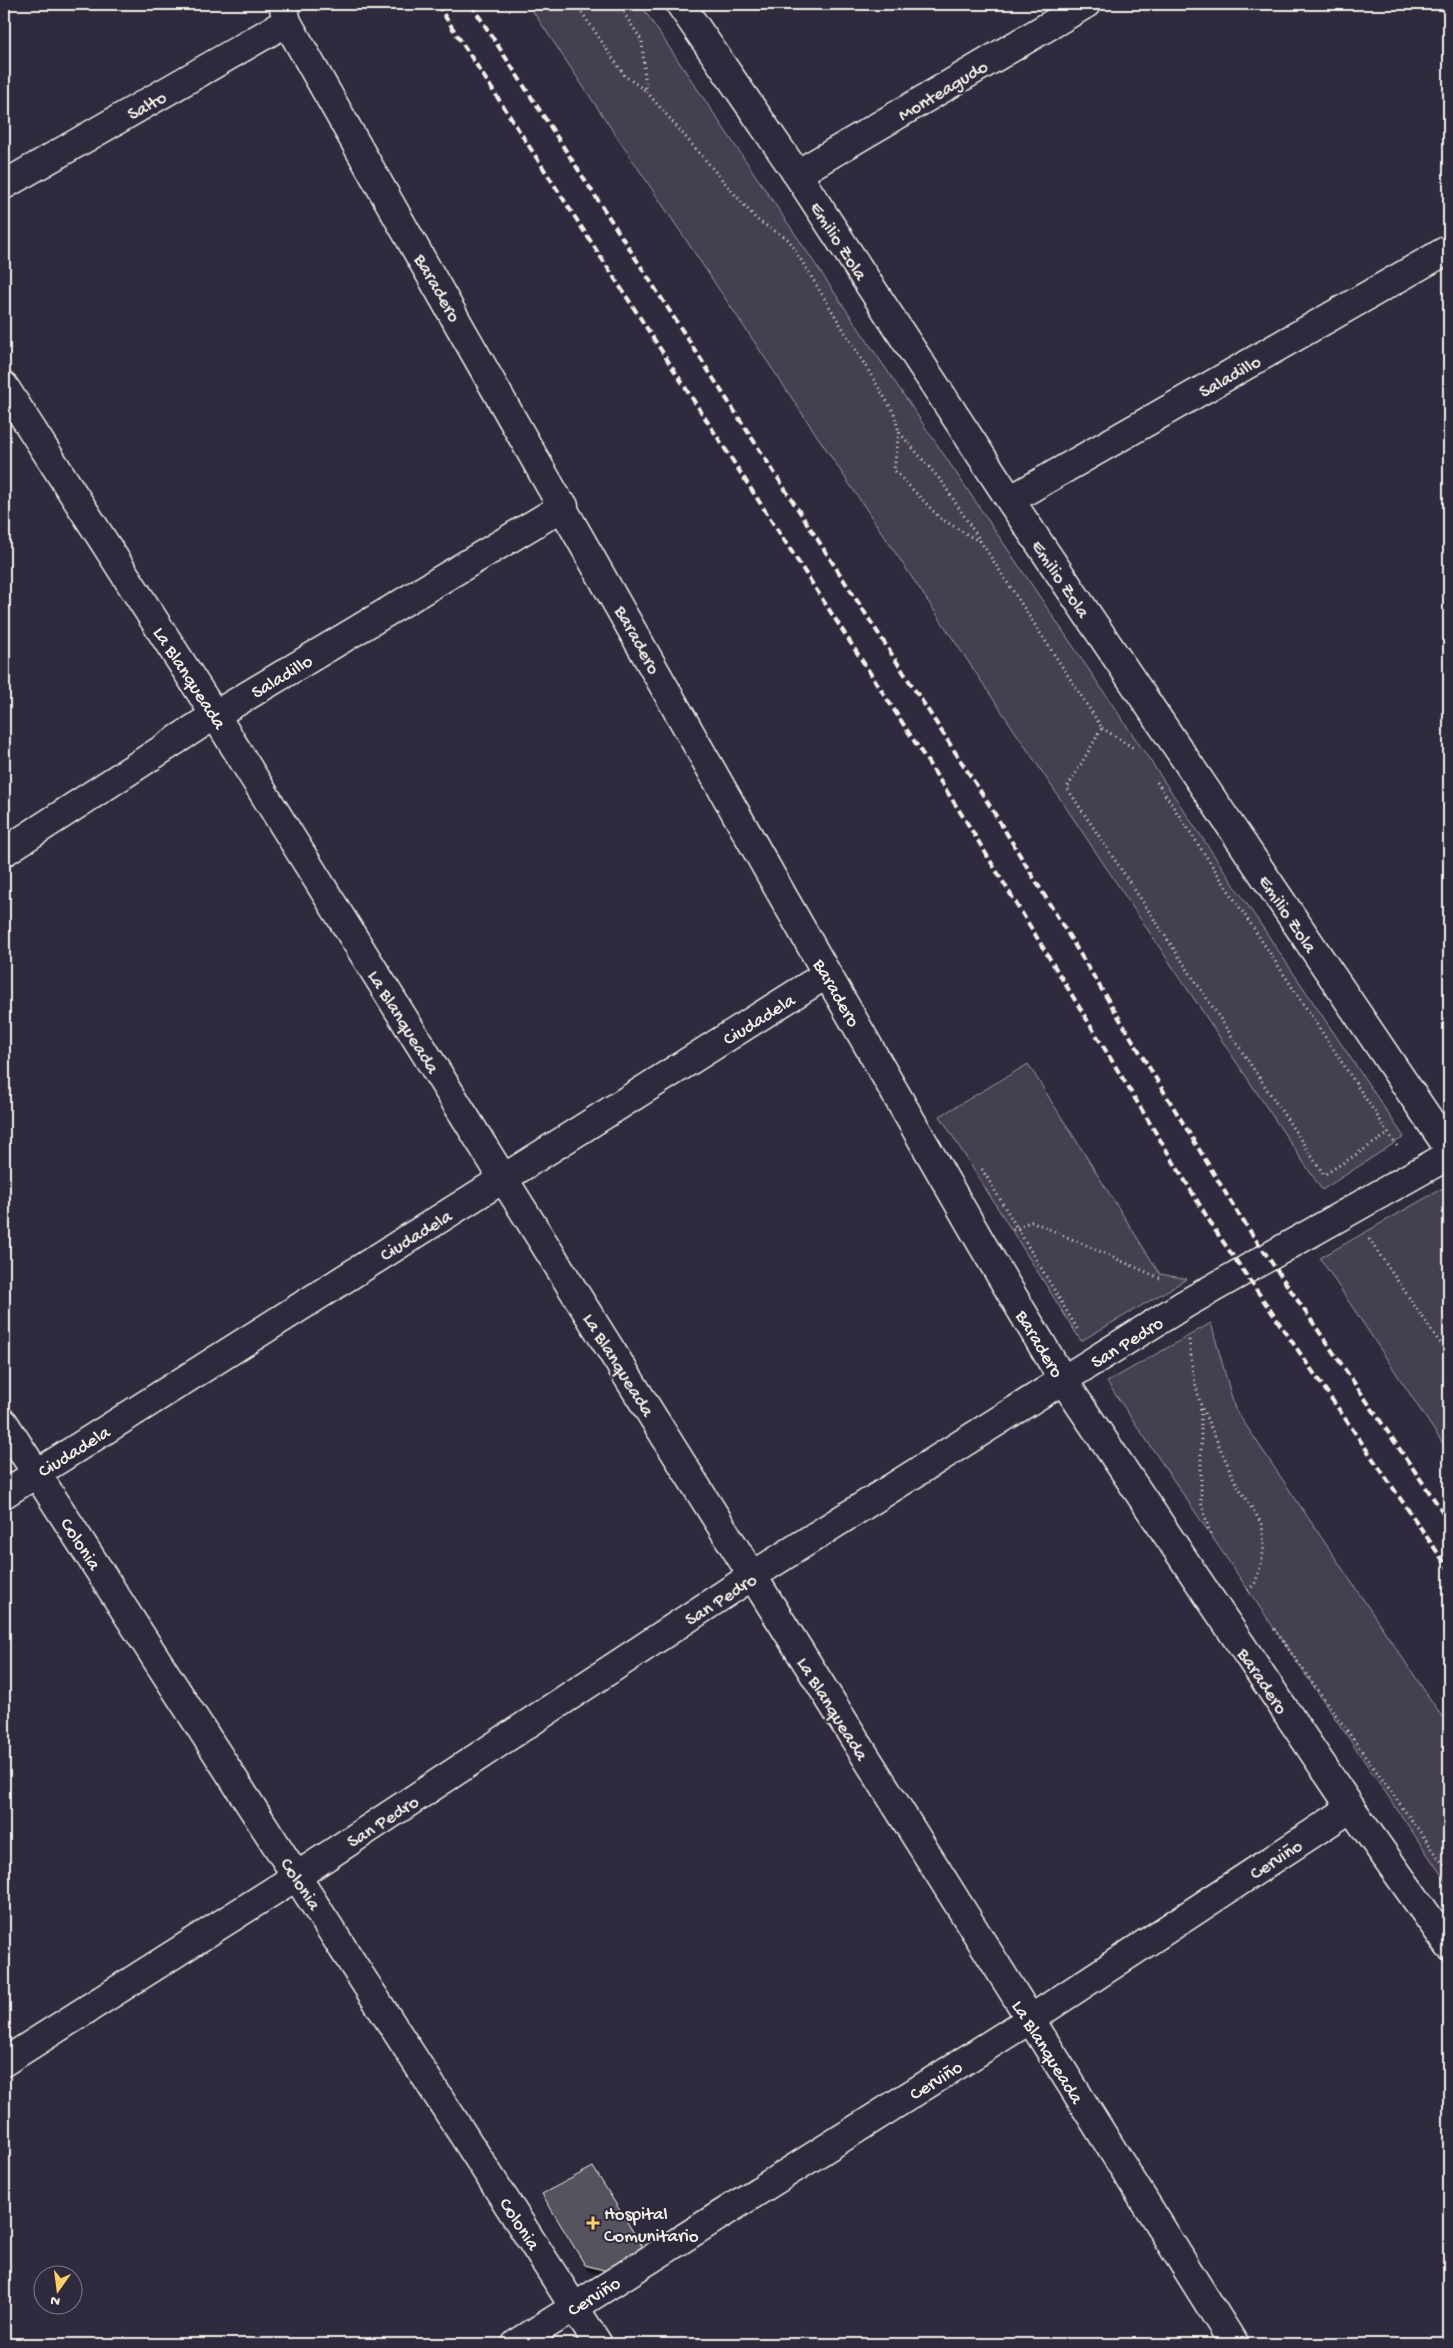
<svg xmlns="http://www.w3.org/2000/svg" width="1453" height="2348" viewBox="0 0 1453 2348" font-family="'Gochi Hand',sans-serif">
	<defs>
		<filter id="shadow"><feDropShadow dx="3" dy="5.5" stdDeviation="1" flood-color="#0009"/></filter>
	</defs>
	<rect width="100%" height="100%" fill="#2f2a3d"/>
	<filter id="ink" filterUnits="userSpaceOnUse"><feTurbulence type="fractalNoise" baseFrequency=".02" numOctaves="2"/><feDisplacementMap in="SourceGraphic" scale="10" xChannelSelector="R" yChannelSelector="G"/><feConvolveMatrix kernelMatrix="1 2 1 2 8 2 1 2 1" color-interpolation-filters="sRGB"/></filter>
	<g filter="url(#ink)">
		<path fill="#454050" stroke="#9c989c" d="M528,4h112l764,1133 -82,53z
			M1028,1064l132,210 27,5 -106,62 -141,-225z
			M1443,1188l6,8v257l-129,-195z
			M1211,1323l24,86 214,318v159l-342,-504z"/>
		<path fill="#56525f" stroke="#f4f1e8" filter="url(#shadow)" d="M593,2167l52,84 -34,21 -26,-7 -43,-71z"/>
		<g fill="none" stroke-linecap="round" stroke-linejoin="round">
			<g stroke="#f4f1e8" stroke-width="31">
				<path id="minor" d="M283,4l4,18 540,952 156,272 80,134 288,428 98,138
					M680,4l117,170 213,326 439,649
					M797,174l289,-170
					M4,185l283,-163
					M4,386l211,329 288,463 731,1166
					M1010,500l439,-251
					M4,852l211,-137 349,-209
					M4,1423l594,921
					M4,1494l823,-520
					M4,2062l293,-186 455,-300 311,-196 122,-76 264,-149
					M516,2344l513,-324 322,-212"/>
			</g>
			<path stroke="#f4f1e8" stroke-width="3" stroke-dasharray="1 4" stroke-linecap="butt" d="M576,4l49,72 21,15
				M618,4l24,37 4,50 111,129 32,20 105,173 5,19 43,50 160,246 -35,60 257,387 64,-41
				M899,432l-5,38 46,48 40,24
				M1102,728l33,21
				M1157,782l240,364
				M982,1169l96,161
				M1013,1230l18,-9 131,58
				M1369,1239l80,117
				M1189,1340l4,34 8,32 35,77 26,41 2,22 -3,19 -6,18 -9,10
				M1201,1409v93l10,35
				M1274,1629l175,243"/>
			<use href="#minor" stroke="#2f2a3d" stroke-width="28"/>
			<path stroke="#f4f1e8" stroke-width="4" stroke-dasharray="8 4" stroke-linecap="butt" d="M437,4l529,817 249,409 234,339
				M471,4l519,802 249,409 210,306"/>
		</g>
	</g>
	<path fill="#ffd166" stroke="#2f2a3d" stroke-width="2" d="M590.5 2215.5h5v5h5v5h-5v5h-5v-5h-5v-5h5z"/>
	<g text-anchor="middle" stroke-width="4" stroke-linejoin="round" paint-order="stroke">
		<g font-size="19" fill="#f4f1e8" stroke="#2f2a3d">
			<text transform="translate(942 89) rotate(-31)" y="7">Monteagudo</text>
			<text transform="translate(146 104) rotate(-30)" y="7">Salto</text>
			<text transform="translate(840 240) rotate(57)" y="7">Emilio Zola</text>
			<text transform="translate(439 287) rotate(60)" y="7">Baradero</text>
			<text transform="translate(1229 375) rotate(-30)" y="7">Saladillo</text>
			<text transform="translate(1062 578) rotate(56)" y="7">Emilio Zola</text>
			<text transform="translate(639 639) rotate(61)" y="7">Baradero</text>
			<text transform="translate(281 675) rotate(-31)" y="7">Saladillo</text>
			<text transform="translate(191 677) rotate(57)" y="7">La Blanqueada</text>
			<text transform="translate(1289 913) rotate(56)" y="7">Emilio Zola</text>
			<text transform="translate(838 992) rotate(60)" y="7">Baradero</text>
			<text transform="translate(758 1018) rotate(-32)" y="7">Ciudadela</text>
			<text transform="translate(405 1021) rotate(58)" y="7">La Blanqueada</text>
			<text transform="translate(415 1234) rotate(-32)" y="7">Ciudadela</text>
			<text transform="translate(1126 1341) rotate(-32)" y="7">San Pedro</text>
			<text transform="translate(1041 1343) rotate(59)" y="7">Baradero</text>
			<text transform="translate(620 1364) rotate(58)" y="7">La Blanqueada</text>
			<text transform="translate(73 1450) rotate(-32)" y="7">Ciudadela</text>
			<text transform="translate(82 1543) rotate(57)" y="7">Colonia</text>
			<text transform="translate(720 1598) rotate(-33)" y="7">San Pedro</text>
			<text transform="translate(1264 1680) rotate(56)" y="7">Baradero</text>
			<text transform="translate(834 1708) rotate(58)" y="7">La Blanqueada</text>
			<text transform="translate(382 1820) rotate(-33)" y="7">San Pedro</text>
			<text transform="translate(1275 1858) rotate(-33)" y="7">Cerviño</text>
			<text transform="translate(302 1883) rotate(57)" y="7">Colonia</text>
			<text transform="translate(1049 2051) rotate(58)" y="7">La Blanqueada</text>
			<text transform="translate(935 2079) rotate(-32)" y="7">Cerviño</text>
			<text transform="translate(521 2223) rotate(57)" y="7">Colonia</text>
			<text transform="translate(593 2295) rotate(-32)" y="7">Cerviño</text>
		</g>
		<g font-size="19" fill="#f4f1e8" stroke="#2f2a3d" text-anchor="start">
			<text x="604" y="2219">Hospital<tspan x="604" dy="22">Comunitario</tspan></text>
		</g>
	</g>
	<rect width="1453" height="2348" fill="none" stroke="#2f2a3d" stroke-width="20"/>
	<rect x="10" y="10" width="1433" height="2328" fill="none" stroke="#f4f1e8" stroke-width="2" filter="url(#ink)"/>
	<g transform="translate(58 2290) rotate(194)"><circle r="24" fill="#2f2a3d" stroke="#7e7a81"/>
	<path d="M0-4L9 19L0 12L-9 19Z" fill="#ffd166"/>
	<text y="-8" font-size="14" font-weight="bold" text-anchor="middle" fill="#f4f1e8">N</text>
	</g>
</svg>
